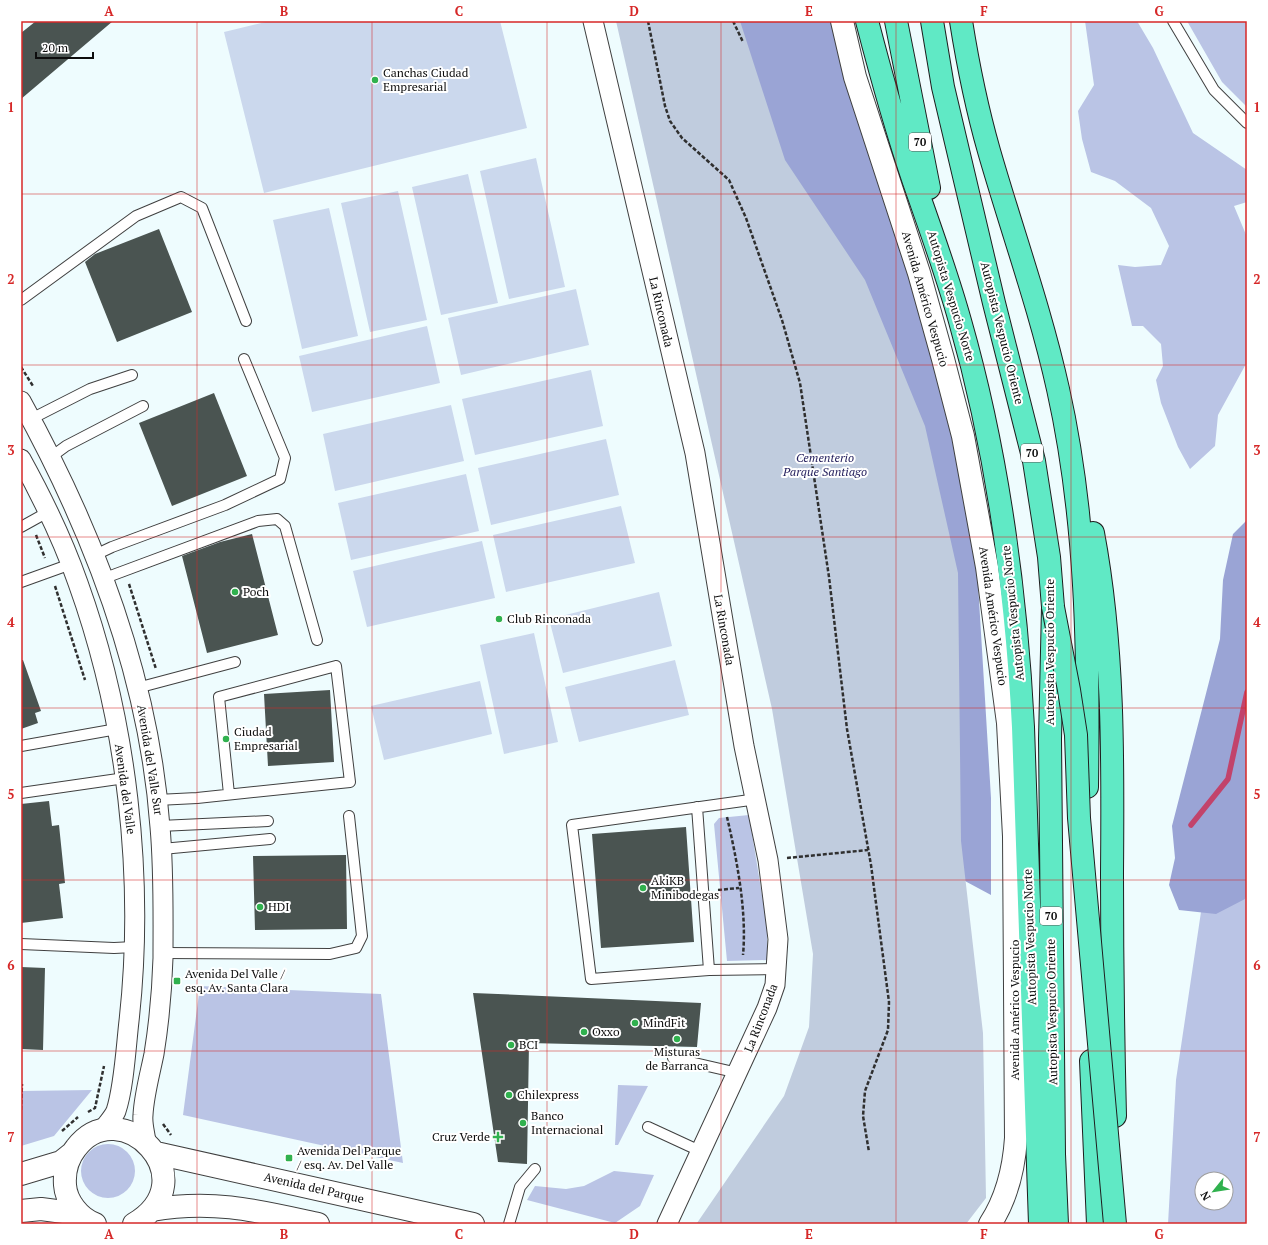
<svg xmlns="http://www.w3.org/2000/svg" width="1268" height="1245" viewBox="0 0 1268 1245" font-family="'PT Serif',serif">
	<rect width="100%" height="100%" fill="#eefcfe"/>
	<path fill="#bac4e5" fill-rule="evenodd" d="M1085,21h52l16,27 40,85 54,37v32l-13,4 13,31v125l-29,53 -3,31 -25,23 -12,-22 -17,-44 -5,-23 7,-14 -2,-22 -18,-18h-11l-14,-61 17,2 26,-2 8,-19 -18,-38 -36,-27 -24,-9 -9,-33 -4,-28 16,-26z
		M1187,21h60v86l-25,-25z
		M1247,622v602h-79l8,-144 36,-242zM1202,1179h24v24h-24z
		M749,815l18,111v34l-40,1 -13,-137 5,-6z
		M200,986l181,8 22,169 -220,-48z
		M618,1085l30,1 -30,59h-3z
		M92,1090l-38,46 -33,10v-55z
		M81 1171a27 27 0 1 1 54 0a27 27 0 1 1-54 0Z
		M614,1171l40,4 -14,31 -25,17 -88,-23 8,-14 31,3 18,-3z"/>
	<path fill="#9aa4d5" d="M681,21h154l68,225 54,199 20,122 14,231v97l-54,-29z
		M1247,520v374l-2,5 -29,15 -37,-4 -10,-25 6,-27 -3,-32 48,-187 3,-59 10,-46z"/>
	<path fill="#c0ccde" d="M616,21h124l45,139 80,120 60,146 33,147 3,268 22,192 3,165 -20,26 -269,-1 87,-127 25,-69 4,-73 -41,-245z"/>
	<path fill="#cbd8ed" d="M270,21h230l27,107 -263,65 -40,-161z
		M536,158l29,129 -56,12 -29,-128z
		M468,174l30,129 -57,12 -29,-128z
		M398,191l29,129 -57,12 -29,-129z
		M329,208l29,128 -56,13 -29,-129z
		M576,289l13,56 -128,30 -13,-57z
		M427,326l13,57 -128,29 -13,-56z
		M591,370l12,56 -128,29 -13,-56z
		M451,405l13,56 -129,30 -12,-57z
		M606,439l13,56 -128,30 -13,-57z
		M466,474l13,57 -128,29 -13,-57z
		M621,506l14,57 -129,29 -13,-57z
		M482,541l13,57 -128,29 -14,-56z
		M659,592l13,54 -109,27 -14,-54z
		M534,633l24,109 -54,12 -24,-109z
		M675,660l14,55 -110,27 -14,-55z
		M480,681l12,53 -108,26 -13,-54z"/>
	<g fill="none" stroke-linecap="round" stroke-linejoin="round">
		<path stroke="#c2436b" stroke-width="5.5" d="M1191,825l37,-46 19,-87"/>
	</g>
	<path fill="#4a5451" d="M36,21h77l-92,78v-66z
		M159,229l33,83 -75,30 -32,-80 10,-8z
		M214,393l33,83 -75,30 -33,-83z
		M252,534l26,101 -71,18 -25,-97 38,-14z
		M21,660h2l18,51 -6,2 3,10 -17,6z
		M330,690l4,72 -66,4 -4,-72z
		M49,801l3,25 7,-1 6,58 -6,1 4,34 -42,5v-119z
		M686,827l8,115 -93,6 -9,-114z
		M346,855l1,74 -92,1 -2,-74z
		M21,967l24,1 -2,82 -22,-1z
		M473,993l228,10 -4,44 -168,-4 -2,121 -29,-2z"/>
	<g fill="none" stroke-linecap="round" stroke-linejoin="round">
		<g stroke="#404040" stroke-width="12">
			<path id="service" d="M1173,21l41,69 33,33
				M21,300l115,-84 45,-19 21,11 44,113
				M31,419l59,-30 42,-14
				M51,457l15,-11 77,-40
				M21,527l27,-15
				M95,555l17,-8 113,-42 55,-26 5,-21 -41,-99
				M105,578l153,-57 19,-2 8,7 32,114
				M21,582l50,-18
				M137,688l98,-26
				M21,746l96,-17
				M21,793l104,-15
				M757,799l-185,26 19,154 118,-9 68,-1
				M157,800l40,-2 153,-16 -14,-116 -117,31 10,97
				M697,807l12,163
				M160,826l108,-5
				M162,849l108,-10
				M21,944l93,4 20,-1
				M163,953l167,1 26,-6 6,-12 -13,-120
				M673,1058l65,15
				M648,1127l52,24
				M509,1224l11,-37 15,-18"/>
		</g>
		<g stroke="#404040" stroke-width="21">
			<path id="minor" d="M593,21l102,432 49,293 24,114 10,79 -3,46 -8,23 -100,216
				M21,401c73,132 128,275 139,426 4,44 3,88 3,131 -1,32 -4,65 -9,96 -4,20 -10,41 -11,61 -1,9 2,18 3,27
				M21,459c22,40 42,81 57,124 49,136 67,294 51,438 -3,26 -5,66 -13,90 -3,7 -10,14 -14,20"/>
		</g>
		<g stroke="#404040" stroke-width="24">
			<path id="tertiary" d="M842,21l13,56 64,196 24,86 20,77 24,131 21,156 6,113 2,302c-2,30 -9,60 -26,86
				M156,1153l317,71
				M21,1174l40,-12 10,-8
				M152,1210c61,-11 107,1 166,14
				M21,1211l20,-2 38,5
				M95,1224c-16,-6 -29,-23 -30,-39 -1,-14 3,-27 11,-37 44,-58 134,31 58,76"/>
		</g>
		<g stroke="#1e1e1e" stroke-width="24">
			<path id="motorway" d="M867,21c14,54 29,108 47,161 16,46 33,92 46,139 38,133 56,269 63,406l17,497
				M896,21l33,167
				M932,21l11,66 51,216 40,158 15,96 4,50 -3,132 4,415 3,70
				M961,21c7,44 16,88 28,130 23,80 51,157 69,238 29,130 31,265 29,398
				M1093,533c21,112 20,228 19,341 0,81 1,161 3,242
				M1091,1061l7,163"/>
		</g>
		<path stroke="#2f2f2f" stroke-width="2.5" stroke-dasharray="4 2" stroke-linecap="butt" d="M648,21l17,85 5,15 12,17 47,42 17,38 36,102 18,63 29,194 18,152 24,136 18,137 -1,28 -23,61 -2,25 6,36
			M733,21l10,21
			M21,367l12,19
			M36,535l9,23
			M129,584l27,85
			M55,586l30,94
			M727,817c10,43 20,95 16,138
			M787,858l81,-8
			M718,890l21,-2
			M21,1110l1,-26
			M88,1112l7,-4 9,-42
			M163,1124l8,11
			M62,1131l16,-14"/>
		<use href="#service" stroke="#fff" stroke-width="10"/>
		<use href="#minor" stroke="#fff" stroke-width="19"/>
		<use href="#tertiary" stroke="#fff" stroke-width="22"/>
		<use href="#motorway" stroke="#60e9c5" stroke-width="22"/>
		<g stroke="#1e1e1e" stroke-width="24" stroke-linecap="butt">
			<path id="motorway-bridge" d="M1053,607l16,83 7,45 3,83 36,406"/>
		</g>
		<use href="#motorway-bridge" stroke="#60e9c5" stroke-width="22"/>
	</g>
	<path fill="none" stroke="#d62828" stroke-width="1" stroke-opacity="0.55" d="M197,21v1203M372,21v1203M547,21v1203M721,21v1203M896,21v1203M1071,21v1203M21,194h1226M21,365h1226M21,537h1226M21,708h1226M21,880h1226M21,1051h1226"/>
	<g fill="#30b14e" stroke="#fff" stroke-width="1.5">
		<circle cx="375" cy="80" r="4"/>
		<circle cx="235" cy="592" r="4"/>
		<circle cx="499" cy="619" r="4"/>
		<circle cx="226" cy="739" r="4"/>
		<circle cx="643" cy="888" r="4"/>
		<circle cx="260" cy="907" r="4"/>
		<rect x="173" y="977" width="8" height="8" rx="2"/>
		<circle cx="635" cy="1023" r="4"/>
		<circle cx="584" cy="1032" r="4"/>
		<circle cx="677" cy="1039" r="4"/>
		<circle cx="511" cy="1045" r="4"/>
		<circle cx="509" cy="1095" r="4"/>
		<circle cx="523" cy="1123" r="4"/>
		<path d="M496 1131h4v4h4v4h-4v4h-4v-4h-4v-4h4z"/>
		<rect x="285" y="1154" width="8" height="8" rx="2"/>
	</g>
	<g text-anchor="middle" stroke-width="4" stroke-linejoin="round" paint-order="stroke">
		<g fill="#fff" stroke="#565656" stroke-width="1">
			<rect x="909" y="133" width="22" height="18" rx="3"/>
			<rect x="1021" y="444" width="22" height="18" rx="3"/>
			<rect x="1040" y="907" width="22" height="18" rx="3"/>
		</g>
		<g font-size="11" font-weight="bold" fill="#0d0d0d">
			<text x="920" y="146">70</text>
			<text x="1032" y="457">70</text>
			<text x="1051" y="920">70</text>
		</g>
		<g font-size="12" fill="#0d0d0d" stroke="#fff" text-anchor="start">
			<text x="383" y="77">Canchas Ciudad<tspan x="383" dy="14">Empresarial</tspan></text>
			<text x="243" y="596">Poch</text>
			<text x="507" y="623">Club Rinconada</text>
			<text x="234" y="736">Ciudad<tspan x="234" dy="14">Empresarial</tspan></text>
			<text x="651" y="885">AkiKB<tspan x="651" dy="14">Minibodegas</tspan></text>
			<text x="268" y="911">HDI</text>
			<text x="185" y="978">Avenida Del Valle /<tspan x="185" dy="14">esq. Av. Santa Clara</tspan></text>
			<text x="643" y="1027">MindFit</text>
			<text x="592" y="1036">Oxxo</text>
			<text x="519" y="1049">BCI</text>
			<text x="677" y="1056" text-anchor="middle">Misturas<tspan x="677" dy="14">de Barranca</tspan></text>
			<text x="517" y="1099">Chilexpress</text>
			<text x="531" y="1120">Banco<tspan x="531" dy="14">Internacional</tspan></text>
			<text x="490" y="1141" text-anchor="end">Cruz Verde</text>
			<text x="297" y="1155">Avenida Del Parque<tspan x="297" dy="14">/ esq. Av. Del Valle</tspan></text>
		</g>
		<g font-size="12" fill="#0d0d0d" stroke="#fff">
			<text transform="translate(951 296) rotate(73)" y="4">Autopista Vespucio Norte</text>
			<text transform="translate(925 299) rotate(74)" y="4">Avenida Américo Vespucio</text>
			<text transform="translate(661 312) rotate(77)" y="4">La Rinconada</text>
			<text transform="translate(1002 333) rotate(76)" y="4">Autopista Vespucio Oriente</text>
			<text transform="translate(1013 613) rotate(-96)" y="4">Autopista Vespucio Norte</text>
			<text transform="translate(993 616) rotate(82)" y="4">Avenida Américo Vespucio</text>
			<text transform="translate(724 630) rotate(80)" y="4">La Rinconada</text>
			<text transform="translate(1050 652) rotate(-90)" y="4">Autopista Vespucio Oriente</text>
			<text transform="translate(150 760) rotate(81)" y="4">Avenida del Valle Sur</text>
			<text transform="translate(125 789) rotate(82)" y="4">Avenida del Valle</text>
			<text transform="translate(1030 937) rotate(-92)" y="4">Autopista Vespucio Norte</text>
			<text transform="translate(1015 1010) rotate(-90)" y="4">Avenida Américo Vespucio</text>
			<text transform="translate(1052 1012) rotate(-91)" y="4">Autopista Vespucio Oriente</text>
			<text transform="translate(761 1018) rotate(-69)" y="4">La Rinconada</text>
			<text transform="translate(314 1188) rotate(13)" y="4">Avenida del Parque</text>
		</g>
		<g font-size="12" font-style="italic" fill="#27225f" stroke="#fff">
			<text x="825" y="462">Cementerio<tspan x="825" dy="14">Parque Santiago</tspan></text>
		</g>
	</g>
	<rect width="1268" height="1245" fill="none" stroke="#ffffff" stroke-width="44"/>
	<g transform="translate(1214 1191) rotate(240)"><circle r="19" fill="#ffffff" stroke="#9e9e9e"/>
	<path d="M0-3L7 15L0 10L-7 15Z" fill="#30b14e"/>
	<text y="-6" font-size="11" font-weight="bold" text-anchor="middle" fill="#0d0d0d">N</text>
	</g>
	<path d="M36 52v6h57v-6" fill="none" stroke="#0d0d0d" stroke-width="2"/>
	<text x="42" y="52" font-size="12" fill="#0d0d0d" stroke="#ffffff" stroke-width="3" paint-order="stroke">20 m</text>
	<rect x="22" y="22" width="1224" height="1201" fill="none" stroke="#d62828" stroke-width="1.5"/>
	<g font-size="13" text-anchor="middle" font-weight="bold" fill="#d62828">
		<text x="109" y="16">A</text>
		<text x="284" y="16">B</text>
		<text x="459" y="16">C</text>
		<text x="634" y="16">D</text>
		<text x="809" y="16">E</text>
		<text x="984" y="16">F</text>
		<text x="1159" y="16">G</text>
		<text x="11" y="112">1</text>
		<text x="1257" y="112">1</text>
		<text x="11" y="284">2</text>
		<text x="1257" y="284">2</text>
		<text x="11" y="455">3</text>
		<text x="1257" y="455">3</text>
		<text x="11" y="627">4</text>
		<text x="1257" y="627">4</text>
		<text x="11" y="799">5</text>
		<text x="1257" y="799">5</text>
		<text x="11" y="970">6</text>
		<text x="1257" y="970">6</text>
		<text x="11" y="1142">7</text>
		<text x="1257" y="1142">7</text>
		<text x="109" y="1239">A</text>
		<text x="284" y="1239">B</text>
		<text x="459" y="1239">C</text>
		<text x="634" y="1239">D</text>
		<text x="809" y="1239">E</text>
		<text x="984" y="1239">F</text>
		<text x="1159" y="1239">G</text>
	</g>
</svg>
